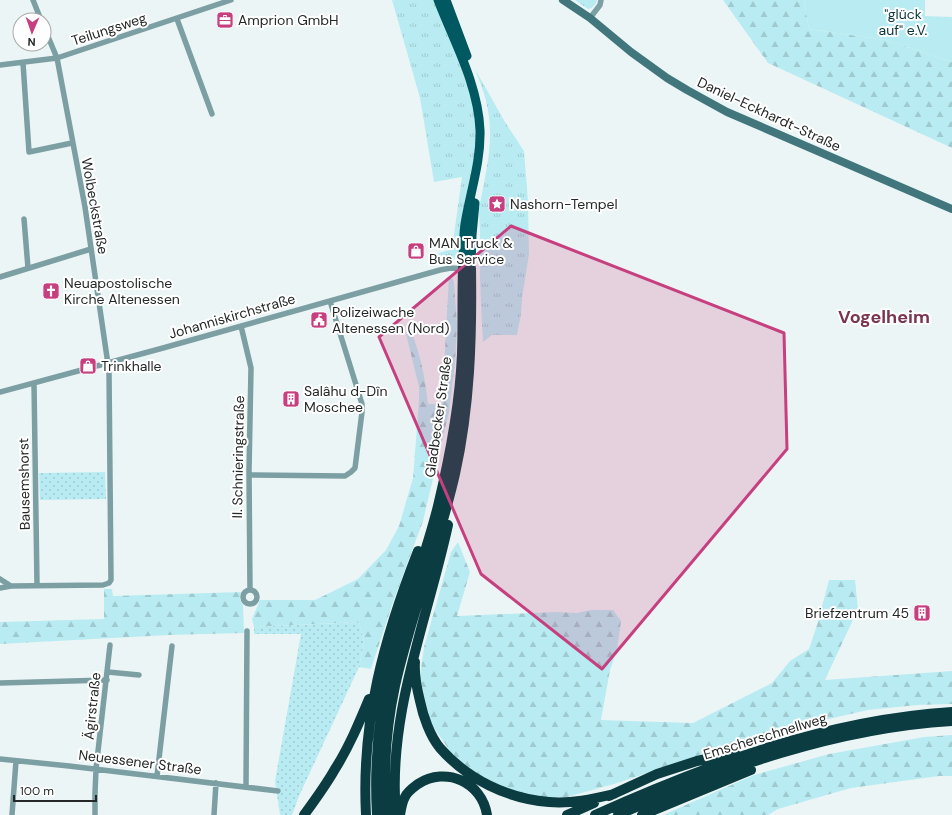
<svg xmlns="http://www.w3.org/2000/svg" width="952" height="815" viewBox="0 0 952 815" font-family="'DM Sans',sans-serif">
	<defs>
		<pattern id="grass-tufts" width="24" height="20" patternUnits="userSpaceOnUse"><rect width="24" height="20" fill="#b9ecf2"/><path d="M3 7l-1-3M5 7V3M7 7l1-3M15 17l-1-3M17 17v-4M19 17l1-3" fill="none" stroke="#9fcad0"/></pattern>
		<pattern id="forest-firs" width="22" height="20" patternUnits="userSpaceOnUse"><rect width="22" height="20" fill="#b9ecf2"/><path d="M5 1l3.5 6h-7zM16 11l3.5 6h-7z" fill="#9fcad0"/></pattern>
		<pattern id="park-dots" width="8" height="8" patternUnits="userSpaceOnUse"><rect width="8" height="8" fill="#b9ecf2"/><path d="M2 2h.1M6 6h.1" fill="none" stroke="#9fcad0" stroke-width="1.8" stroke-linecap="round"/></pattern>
	</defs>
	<rect width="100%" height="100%" fill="#ecf5f6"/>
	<path fill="url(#grass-tufts)" d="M392,0h43l37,97 5,31 -2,29 -15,75 -2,22 -6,8 -12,4 -1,-13 13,-4 10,-72 -28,5 -14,-84z
		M575,0h22c-1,5 -4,8 -9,9z
		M475,69l30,53 19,29 4,50 1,53 -7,44 -1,16 -4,21h-25l-9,7c-2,-35 -4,-70 -3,-105 0,-10 -1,-19 -1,-28 6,-33 15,-65 9,-98 -2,-15 -8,-28 -13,-42z"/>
	<path fill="url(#forest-firs)" d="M723,0h81l5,29 77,11 66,22v86l-184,-85z
		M449,277l4,2 1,4 3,41 -2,39 -6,49 -26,109 -31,84 -21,64 -12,-2 5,-25 -5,-20 -105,5 -2,-8 8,-19h55l43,-21 28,-29 13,-24 14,-48 6,-77v-14l-13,-53 6,-1c9,25 13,44 16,71h14z
		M458,542l12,30 -13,44 99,-4 21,1 14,-3h22l8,11 -4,29 -7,20 -9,50 92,3 79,-40 18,-22 19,-12 8,-24 12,-45h26l3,29 -33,71 127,-9v33l-34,1 -50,5 -74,17 -90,27 -90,30 -47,13h-28l-27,-5 -43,-23 -17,-15 -22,-32 -10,-45 4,-30 27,-95z
		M104,589h8l1,7 128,-4 -1,8 3,5 1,28 -75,2 -169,9v-22l104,-3z
		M952,735v41h-13l-88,12 -73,21 -10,6h-105l91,-40 75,-21 95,-17z"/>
	<path fill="url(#park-dots)" d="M105,472l1,27 -66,1 -1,-27z
		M359,622l5,20 -5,25 -60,129 -7,19h-12l-5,-34 26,-147h-47v-7z"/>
	<path fill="#b9ecf2" d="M804,0h121v16l27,1v45l-66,-22 -77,-11z"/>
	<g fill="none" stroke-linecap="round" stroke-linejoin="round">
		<path stroke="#7c9fa3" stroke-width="5.5" d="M33,0l8,20
			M590,18l10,-13 1,-5
			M177,19l35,95
			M23,63l6,89 43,-9
			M0,65l57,-7 174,-58
			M24,219l4,49
			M0,277l91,-28
			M241,326l10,42 -2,103 1,119
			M34,383l3,202
			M0,392l163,-44 277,-78 11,-2 14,1
			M249,475l96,1 6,-4 4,-4 7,-56v-8l-32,-103
			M0,579l11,7 92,-1 6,-2 2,-3 -2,-209 -24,-164 -28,-149 -13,-31
			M0,588l11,-2
			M243 597a7 7 0 1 1 14 0a7 7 0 1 1-14 0Z
			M108,672l31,3
			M0,683l107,-3
			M0,759l69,7 209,25
			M157,776l15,-130
			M246,787l1,-156
			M12,815l4,-54
			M95,815v-22l1,-24 14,-124
			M214,815l2,-32"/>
		<path stroke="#40767c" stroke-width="8" d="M563,0l27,18 41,34 36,26 20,12 40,22 225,97"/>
		<path stroke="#005961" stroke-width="9" d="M438,0c16,42 40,84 42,130 1,32 -10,63 -15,94 -2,14 -2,30 -2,45
			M446,0l21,56
			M471,269l1,-34 3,-32"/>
		<path stroke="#0a3c41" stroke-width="10" d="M415,662c-1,12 2,27 5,39 3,15 10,35 20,47 27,31 68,51 109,54 22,2 44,-3 65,-8
			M609,796l48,-22 40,-13 38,-8
			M304,815c11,-15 22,-30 31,-46 14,-22 24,-46 34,-70
			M366,815c-5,-94 18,-177 52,-264
			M377,815c-3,-52 2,-105 15,-156 13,-52 33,-101 46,-153 12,-50 22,-101 24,-152 1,-28 0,-57 1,-85
			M386,815c-3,-43 0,-87 9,-129 16,-72 44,-141 60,-212 15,-68 17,-136 16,-205
			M396,815c-9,-101 31,-193 52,-290
			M400,815c1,-6 2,-13 5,-18 2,-5 9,-10 13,-13 28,-18 64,-2 69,31
			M567,815l27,-12
			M595,815c114,-51 231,-95 357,-103
			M618,815c105,-47 218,-87 334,-94
			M642,815l109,-45"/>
	</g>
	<path fill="#c63f7e" fill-opacity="0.2" stroke="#c63f7e" stroke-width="3" stroke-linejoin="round" d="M511,226l273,107 3,116 -185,220 -121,-95 -102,-237z"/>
	<defs>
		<g id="office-square" transform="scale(0.9)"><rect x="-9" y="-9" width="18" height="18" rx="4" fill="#c63f7e" stroke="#fff"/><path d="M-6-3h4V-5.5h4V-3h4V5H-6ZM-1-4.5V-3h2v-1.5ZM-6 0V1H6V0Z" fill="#fff"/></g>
		<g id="sight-square" transform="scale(0.9)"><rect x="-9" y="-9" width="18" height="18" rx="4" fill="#c63f7e" stroke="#fff"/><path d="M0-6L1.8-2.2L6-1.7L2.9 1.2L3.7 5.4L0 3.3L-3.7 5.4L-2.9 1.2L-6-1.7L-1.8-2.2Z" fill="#fff"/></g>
		<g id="shop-square" transform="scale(0.9)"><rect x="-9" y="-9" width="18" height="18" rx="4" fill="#c63f7e" stroke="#fff"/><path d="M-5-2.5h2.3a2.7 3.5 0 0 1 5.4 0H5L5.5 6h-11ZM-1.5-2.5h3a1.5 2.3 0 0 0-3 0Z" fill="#fff"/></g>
		<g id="church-square" transform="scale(0.9)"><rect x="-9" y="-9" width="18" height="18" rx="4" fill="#c63f7e" stroke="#fff"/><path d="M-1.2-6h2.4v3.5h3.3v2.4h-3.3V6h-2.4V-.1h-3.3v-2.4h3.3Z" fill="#fff"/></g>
		<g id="civic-square" transform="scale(0.9)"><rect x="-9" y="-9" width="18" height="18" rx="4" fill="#c63f7e" stroke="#fff"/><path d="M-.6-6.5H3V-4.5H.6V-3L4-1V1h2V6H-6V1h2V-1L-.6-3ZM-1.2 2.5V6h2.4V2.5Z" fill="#fff"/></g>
		<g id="building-square" transform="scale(0.9)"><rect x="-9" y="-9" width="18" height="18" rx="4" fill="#c63f7e" stroke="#fff"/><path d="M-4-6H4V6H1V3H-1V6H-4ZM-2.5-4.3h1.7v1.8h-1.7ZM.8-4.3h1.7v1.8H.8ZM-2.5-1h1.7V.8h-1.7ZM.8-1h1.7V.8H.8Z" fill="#fff"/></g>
	</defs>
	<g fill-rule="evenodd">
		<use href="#office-square" x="225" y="20"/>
		<use href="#sight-square" x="497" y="204"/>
		<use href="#shop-square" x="416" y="251"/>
		<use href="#church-square" x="51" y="291"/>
		<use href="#civic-square" x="319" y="320"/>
		<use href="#shop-square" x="88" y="366"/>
		<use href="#building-square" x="291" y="399"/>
		<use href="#building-square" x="922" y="613"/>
	</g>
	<g text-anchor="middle" stroke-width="4" stroke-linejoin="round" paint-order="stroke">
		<g font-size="14" fill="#093439" stroke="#fff">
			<text x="903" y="19">"glück<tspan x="903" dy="16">auf" e.V.</tspan></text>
		</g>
		<g font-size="14" fill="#252828" stroke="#fff" text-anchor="start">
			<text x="238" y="25">Amprion GmbH</text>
			<text x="510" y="209">Nashorn-Tempel</text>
			<text x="429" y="248">MAN Truck &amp;<tspan x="429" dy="16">Bus Service</tspan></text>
			<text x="64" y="288">Neuapostolische<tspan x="64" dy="16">Kirche Altenessen</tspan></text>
			<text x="332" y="317">Polizeiwache<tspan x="332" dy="16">Altenessen (Nord)</tspan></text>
			<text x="101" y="371">Trinkhalle</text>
			<text x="304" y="396">Salâhu d-Dîn<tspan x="304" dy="16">Moschee</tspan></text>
			<text x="909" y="618" text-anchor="end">Briefzentrum 45</text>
		</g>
		<g font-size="14" fill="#252828" stroke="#fff">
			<text transform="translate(109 29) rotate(-18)" y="5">Teilungsweg</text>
			<text transform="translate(769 114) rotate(25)" y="5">Daniel-Eckhardt-Straße</text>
			<text transform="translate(95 206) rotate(80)" y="5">Wolbeckstraße</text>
			<text transform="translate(232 316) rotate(-16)" y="5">Johanniskirchstraße</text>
			<text transform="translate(438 417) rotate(-82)" y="5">Gladbecker Straße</text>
			<text transform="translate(238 457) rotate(-89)" y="5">II. Schnieringstraße</text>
			<text transform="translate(24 484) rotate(-91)" y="5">Bausemshorst</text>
			<text transform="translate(92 706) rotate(-84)" y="5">Ägirstraße</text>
			<text transform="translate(765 736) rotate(-17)" y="5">Emscherschnellweg</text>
			<text transform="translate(140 762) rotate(7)" y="5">Neuessener Straße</text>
		</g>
		<g font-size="18" font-weight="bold" fill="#793552" stroke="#fff">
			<text x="884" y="323">Vogelheim</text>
		</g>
	</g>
	<g transform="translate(32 32) rotate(182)"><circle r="19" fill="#ffffff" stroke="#a8a9a9"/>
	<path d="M0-3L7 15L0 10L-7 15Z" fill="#c63f7e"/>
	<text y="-6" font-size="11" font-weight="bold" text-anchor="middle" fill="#252828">N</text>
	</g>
	<path d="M14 795v6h82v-6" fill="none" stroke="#252828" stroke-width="2"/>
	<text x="20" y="795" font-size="12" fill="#252828" stroke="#ffffff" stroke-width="3" paint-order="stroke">100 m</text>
</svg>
